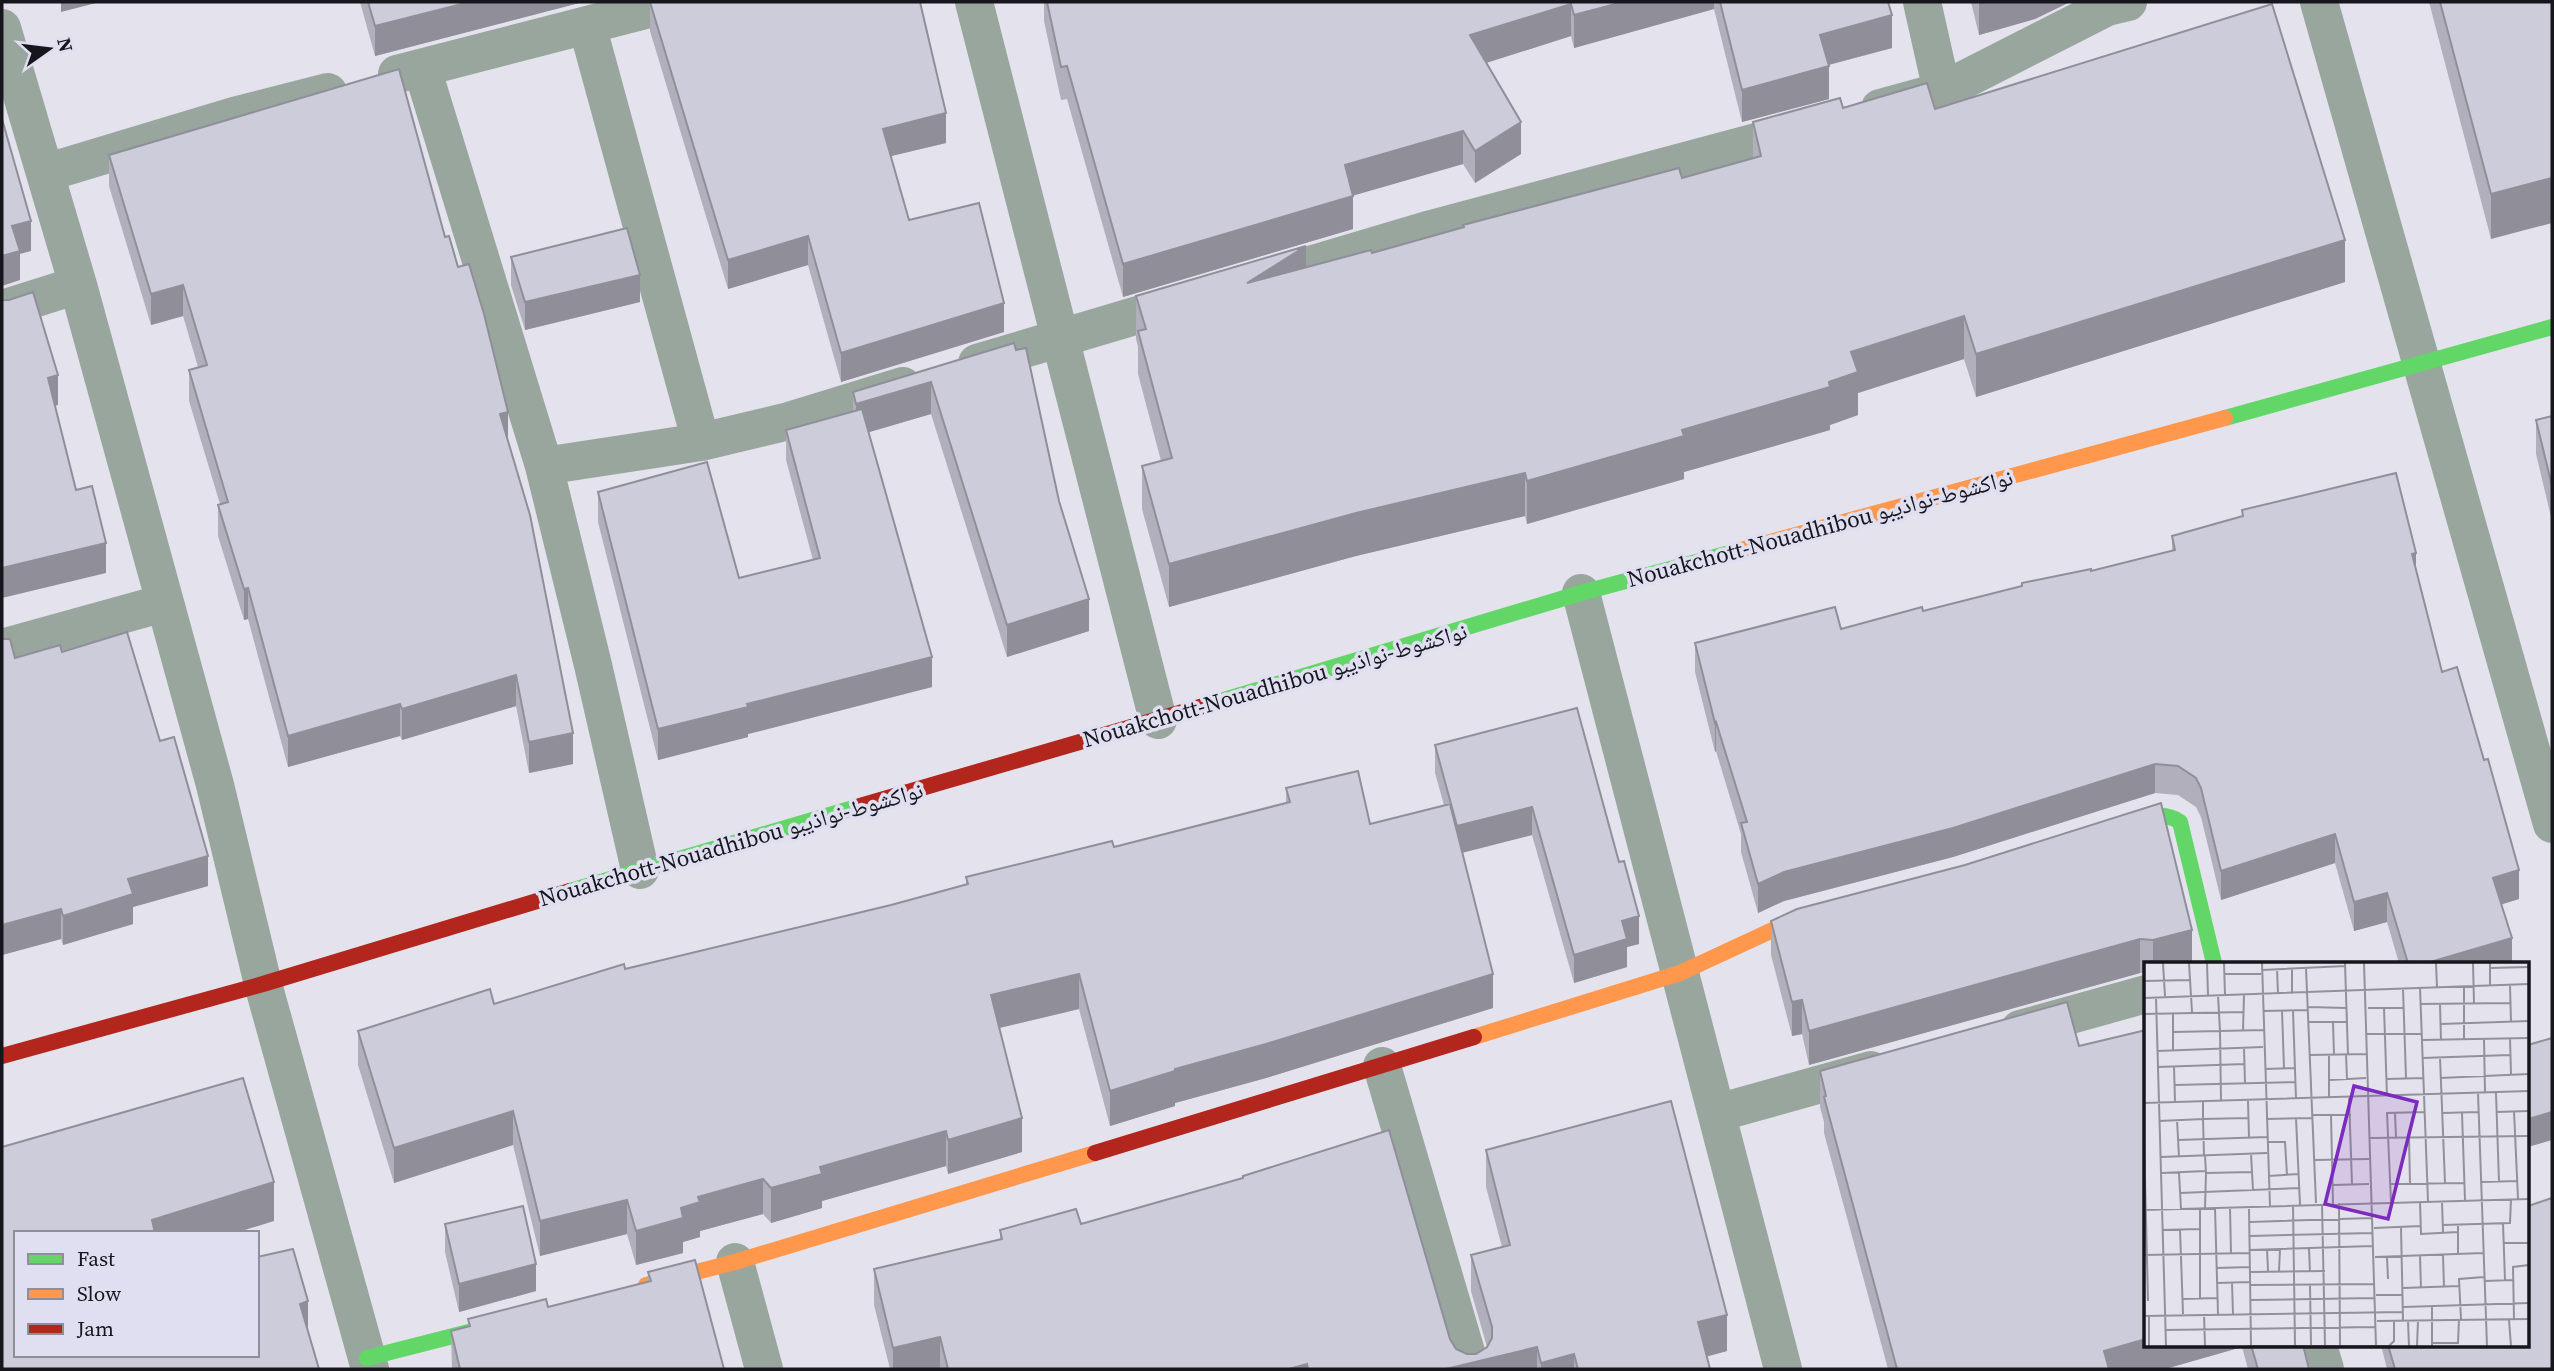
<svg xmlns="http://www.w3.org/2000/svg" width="2554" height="1371" viewBox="0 0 2554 1371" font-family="'Source Serif 4','Noto Naskh Arabic',serif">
	<rect width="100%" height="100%" fill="#e4e3ed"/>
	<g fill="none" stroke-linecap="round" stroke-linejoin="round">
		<path stroke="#98a69e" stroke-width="38" d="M974,2l184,718
			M1922,2l20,89
			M2319,2l233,822
			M587,25l114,417
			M2,28l76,257 137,500 48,199 107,385
			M422,68l122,398 49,199 47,205
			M397,74l279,-72
			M1880,108l62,-17 165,-84 21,-5
			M45,173l189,-57 94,-24
			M1256,281l175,-52 370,-99
			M2,309l76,-24
			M977,363l208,-62
			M544,466l157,-24 88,-21 114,-35
			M1581,593l202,776
			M2,648l162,-45
			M2020,1029l126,-35
			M1382,1066l89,303
			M1717,1113l154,-43
			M735,1262l29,107
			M2318,1345l7,24"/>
		<path stroke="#63d668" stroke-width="16" d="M2225,418l327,-91
			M1217,702l364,-109 156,-42
			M2116,829c20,-8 44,-21 64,-7l34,141
			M570,891l290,-85
			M367,1358l133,-34"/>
		<path stroke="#ff974d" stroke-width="16" d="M1737,551l488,-133
			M1474,1037l206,-64 110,-51 29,-8
			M646,1285l89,-23 360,-109"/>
		<path stroke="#b3261e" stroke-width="16" d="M860,806l357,-104
			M2,1056l261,-72 307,-93
			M1095,1153l379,-116"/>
	</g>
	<path fill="#b0afbb" d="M360,2h223l-208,54z
		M650,2l296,141 -55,13 18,64 95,112 -163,50 -33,-117 -80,24 -78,-258z
		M1044,2h844l4,46 -63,17v34l-87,23 -28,-113 -140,39 -3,-12 -85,27 35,91 -46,29 -12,-19 -110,31v34l-230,68 -56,-198 -6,1 -17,-79z
		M1971,2h99l-35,17 -56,16z
		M2429,2h123l-61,237z
		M1843,108l92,1 410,173 -369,115 -12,-38 -106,34v22l-28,10v5l-146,42v7l-157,45 -2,-8 -169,40 -187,51 -27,-98v-43l19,-5 -23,-87v-27l-2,-8v-43l170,-29 66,-14 310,-75 71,-20v-36z
		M109,155l336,82 63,202 65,325 -44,9 -13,-67 -114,34 -2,-4 -112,31 -40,-148 -4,1 -26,-84v-31l2,-1 -31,-103v-31l9,-3 -15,-51 -32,9 -42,-139z
		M511,257l129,45 -115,28 -14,-45z
		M1014,343l45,158 30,130 -82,26 -76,-243 -62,18 63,255 -184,47v3l-90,23 -60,-238v-30l141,86 74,-18 -27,-100v-30l67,-19v-19z
		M2552,416v105l-16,-67v-34z
		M2242,510l174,58 26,104 77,227 -17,5 10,59h-113l-12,-41 -33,9 -19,-68 -114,37 -20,-83 -5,-10 -18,-12 -23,-2 -202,64 -169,44 -26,12 -17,-61v-18l-25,-83 -1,1 -20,-80v-29l146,-14 82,-18 168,-40 81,-20v-15l70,-19z
		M2,639l13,19 47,-6 98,89 48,145 -75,21v17l-70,21 -2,-6 -59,16z
		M1577,708l62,236 -12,3v20l-53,16 -42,-148 -70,18 31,155 -227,70 -91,25v3l-65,20 -31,-117 -80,19 23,124 -74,22 -2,-8 -124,35v7l-51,15 -8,-9 -63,17v6l-17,5v11l-47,12 -9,-31 -87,22 -27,-111 -119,38 -36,-118v-34l136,-27 131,-35 266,-64 75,-21v-7l148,-30 172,-44v-15l84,36 74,-19 -9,-32v-28z
		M2161,803l31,160h-46v10h-6l-331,92 -7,-31 -10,2 -21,-81v-34l194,-56z
		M1820,1071l326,274h157l6,24h-61l-6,-22 -77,22h-277l-64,-236v-11l-4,-15z
		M1486,1150l241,201 -20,5 3,13h-820l-16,-64v-36l126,-30v-9l81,-6 162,-46v-2l207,163 6,10 11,5h9l11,-7 -16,-56v-36l31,-8 -16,-60z
		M445,1224l91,67 -77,21 -14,-60z
		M648,1272l76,97h-272l-1,-38 17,-4v-8l80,-12 100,-25z
		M2381,1345h147l24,24h-165z"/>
	<path fill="#908f99" d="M61,2h39l-39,10z
		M470,2h113l-208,54v-30z
		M1623,2h91v7l-140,39v-33z
		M1982,2h88l-35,17 -56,16v-32z
		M1571,4v32l-101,32v-33z
		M1892,15v33l-72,19v-32z
		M1829,66v33l-87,23v-32z
		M946,113v30l-63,15v-29z
		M1521,122v32l-46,29v-32z
		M1463,131v33l-118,34v-33z
		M2552,178v45l-61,16v-45z
		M1353,196v33l-230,68v-33z
		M31,221v30l-11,3v26l-18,6v-30l10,-30z
		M808,236v29l-80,24v-29z
		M2345,240v42l-369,115v-43z
		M1306,246v43l-59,-6z
		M640,275v27l-115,28v-28z
		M183,285v31l-32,9v-31z
		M1004,303v29l-163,50v-29z
		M1964,316v43l-106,34v22l-28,10v5l-146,42v7l-157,45v-43l155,-51 169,-78z
		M58,375v30l-10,3v-30z
		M931,382v32l-75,22v-32z
		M508,412v32l-8,-30z
		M1525,473v43l-169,40 -187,51v-43l187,-51z
		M106,543v30l-104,25v-30z
		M2416,553v29l-4,-28z
		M248,588v31l-4,1v-31z
		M1089,599v32l-82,26v-32z
		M932,657v30l-184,47v3l-90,23v-31l89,-25z
		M516,675v31l-114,34v-31z
		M400,704v32l-112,31v-31z
		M1716,722v29l-1,1v-29z
		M573,733v31l-44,9v-31z
		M2155,764v29l-202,64 -169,44 -26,12v-29l26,-12z
		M1532,807v28l-75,19v-28z
		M2335,834v29l-114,37v-29z
		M208,856v30l-75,21v17l-70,21v-29l65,-37z
		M2519,870v29l-26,8v-29z
		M2387,893v29l-33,9v-29z
		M61,909v30l-59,16v-30z
		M1639,916v28l-12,3v20l-53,16v-28l48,-34z
		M2192,930v33h-39v-23z
		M2512,938v25h-85z
		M2140,939v34l-331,92v-34z
		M1079,974v35l-88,21v-35z
		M1493,974v34l-227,70 -91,25v3l-65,20v-35l65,-22z
		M1802,1000v34l-10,2v-34z
		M513,1111v34l-119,38v-35z
		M2552,1112v28l-24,7v-28z
		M1022,1118v34l-74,22v-34z
		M946,1131v35l-124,35v7l-51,15v-35l49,-21z
		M763,1179v35l-63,17v6l-17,5v11l-47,12v-34l45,-23 17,-11z
		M274,1182v39l-39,12h-83v-13z
		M627,1200v34l-87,22v-35z
		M536,1264v27l-77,21v-28z
		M308,1301v39l-8,-36z
		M1727,1315v36l-29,8v-37z
		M940,1337v32h-47v-21z
		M2146,1339v6h96v2l-77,22h-61v-18z
		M1537,1347v22h-91z
		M1574,1354v15h-33v-6z
		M1307,1364v5h-18z"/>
	<path fill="#cdccda" stroke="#908f99" stroke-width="2" d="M368,2h102l-95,24z
		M650,2h270l26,111 -63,16 26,91 70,-17 25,100 -163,50 -33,-117 -80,24z
		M1047,2h576l-49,13 -3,-11 -101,31 51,87 -46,29 -12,-20 -118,34 8,31 -230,68 -56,-198 -6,1z
		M1720,2h168l4,13 -72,20 9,31 -87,24z
		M2440,2h112v176l-61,16z
		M2272,4l73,236 -369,114 -12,-38 -113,36 7,20 -29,10 1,5 -148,43 2,6 -157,45 -2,-8 -169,40 -187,51 -27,-98 30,-8 -34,-127 8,-2 -10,-33 170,-50 -59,37 124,-33 1,3 92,-26 -1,-2 216,-57 3,10 79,-22 -8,-34 87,-24 3,10 84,-25 8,26z
		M399,69l46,168 4,-1 9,31 11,-3 15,50 24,98 -8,2 30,101 43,218 -44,9 -13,-67 -114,34 -2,-5 -112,32 -40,-148 -4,1 -26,-84 10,-3 -39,-132 18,-5 -24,-80 -32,9 -42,-139z
		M2,119l29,102 -19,5 8,25 -18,5z
		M627,228l13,47 -115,27 -14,-45z
		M33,292l25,83 -10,3 28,112 16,-4 14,57 -104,25v-268h7z
		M1014,343l2,7 10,-2 33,153 30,98 -82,26 -76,-243 -75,22 -3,-12z
		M862,409l70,248 -185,47 1,3 -90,22 -60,-237 109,-30 32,116 81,-20 -34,-128z
		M2552,416v70l-16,-66z
		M2396,473l20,80 -4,1 30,118 15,-5 27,93 4,-1 31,111 -26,8 19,60 -85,25h-19l-21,-70 -33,9 -19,-68 -114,37 -20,-83 -5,-10 -18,-12 -23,-2 -202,64 -169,44 -26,12 -17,-61 6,-1 -31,-100 -1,1 -20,-80 140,-36 6,22 81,-22 1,4 99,-25v-3l69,-14v2l84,-21 -3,-14 71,-20 -1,-6z
		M127,632l33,109 14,-4 34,119 -80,23 5,15 -70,22 -2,-7 -59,16v-286h8l5,19 45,-13 2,7z
		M1577,708l42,154 5,-1 15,55 -17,5 5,18 -53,16 -42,-148 -75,19 -22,-81z
		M1358,771l12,53 80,-20 43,170 -227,70 -91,25v2l-65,20 -31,-117 -88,21 31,123 -74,22 -2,-9 -126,36 2,7 -51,14 -8,-9 -65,18 2,5 -19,6 2,10 -47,13 -9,-31 -87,21 -27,-110 -119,37 -36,-117 132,-42 4,15 130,-40 1,5 266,-64 77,-21 -2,-7 146,-36 2,6 176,-45 -4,-14z
		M2161,803l31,127 -39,10 -13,-1 -331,92 -7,-31 -10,2 -21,-81 26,-12 168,-44z
		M2067,1002l12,44 67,-16v309l-42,12 5,18h-212l-73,-272 2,-1 -6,-25z
		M2552,1038v74l-24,7v-74z
		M243,1078l31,104 -122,38 3,13h-139v122h241v-98l36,-8 15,52 -8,3 19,65h-317v-222z
		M1671,1101l56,214 -29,7 12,47h-132l-4,-15 -33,9 -4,-16 -91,22h-138l-1,-5 -18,5h-341l-8,-32 -47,11 -19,-79 128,-30 -2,-9 76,-21 5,15 162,-46v-2l146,-46 61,209 6,10 11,5h9l11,-7 5,-9v-11l-21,-72 39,-10 -24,-95z
		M2552,1198v171h-157l-7,-24h140v-139z
		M523,1206l13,58 -77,20 -14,-60z
		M695,1260l29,109h-264l-9,-38 19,-5 -2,-7 78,-20 2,8 103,-26 -3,-9z
		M2251,1345h52l6,24h-51z"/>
	<g text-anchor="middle" stroke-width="7" stroke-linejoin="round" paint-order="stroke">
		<g font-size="23" fill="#16161c" stroke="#e0dff1">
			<text transform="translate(1820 528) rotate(-15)" y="8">Nouakchott-Nouadhibou نواكشوط-نواذيبو</text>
			<text transform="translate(1275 685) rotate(-16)" y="8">Nouakchott-Nouadhibou نواكشوط-نواذيبو</text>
			<text transform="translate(731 844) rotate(-16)" y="8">Nouakchott-Nouadhibou نواكشوط-نواذيبو</text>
		</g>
	</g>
	<g transform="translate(2144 962)">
		<rect width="385" height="385" fill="#e4e3ed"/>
		<path fill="none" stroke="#929199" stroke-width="2" d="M19,1l2,33M45,1l3,49M63,1l1,32M80,1l1,32M118,1l8,243M201,1l3,92M220,1l12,383M292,1l1,25M329,1l1,40M346,1v22M148,6v26M162,6l10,235M346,6l39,-1M133,7l1,25M118,8l84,-4M81,12h36M0,19l46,-1M366,23l1,37M276,26l8,213M259,27l3,89M74,33l2,36 44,-1M0,36l385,-14M12,36l10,348M276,42l91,-1M296,42l1,36M164,45l38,1M224,46h36M240,46l3,88M119,49l45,-1M138,49l2,57M149,49l3,88M0,52l99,-2M29,52v36M164,60h39M189,60l1,33M297,62l88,-3M99,69l1,-36M29,70l47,-1 1,70M223,72h54M366,76l1,36M320,77v-52M340,77l1,54M278,78l107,-2M100,86l1,36M13,89l106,-4M202,92l1,25M166,93l57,-1M296,95l5,126M278,96l88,-3M30,104l1,36M14,105l87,-3M121,107l29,-1M296,116l89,-4M243,117l36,-1M186,118l36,-2M31,123l120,-3M334,131l9,253M352,131l3,89M205,135l3,87M185,136v-43M104,139l1,37M59,140v17l45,-1M0,141l385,-12M370,149l4,88M352,150l33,-1M251,151l1,24M298,151l36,-1M318,151l3,87M168,153h39M187,153l2,89M152,156l4,87M122,157l47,-1M33,158l2,37M15,159l44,-2 1,37M0,175l4,164M265,175l1,47M226,176l159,-2M34,178l89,-3M123,180h18l2,33M107,192l2,36M61,194l1,17 46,-1M17,195l106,-4M170,198l55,-1M18,211l43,-2M35,211l2,36M124,214l30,-2M337,220l36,-1M247,222l73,-1M189,223l36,-1M36,231l119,-5M298,239l1,32M247,240l-4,-89 37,-1M276,240l1,32 37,-2M195,241l1,142M178,242l3,141M149,243l2,140M86,245l1,47M105,245l2,138M56,246v91M61,246l1,-35M71,246l3,106M0,248l385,-11M106,260l121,-4M359,261l2,57M314,262v30M299,263l67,-2 1,-24M257,265l2,94M230,266l47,-2M36,267l3,85M18,268l38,-1M106,274l122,-3M360,281h25M123,287l1,22M165,287l1,23M105,288l124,-4M0,293l106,-2M299,293l1,32M276,294l1,32M231,295l108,-4M243,295l1,22M73,306l33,-1M135,309l1,-22M106,310l75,-1M340,319l29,-1M73,321l33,-1M88,321l1,31M106,323l124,-1M166,323l1,61M259,326l56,-2M232,333h27M38,337l35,-1M107,338l123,-2M259,345l126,-4M288,345v39M60,352l1,32M0,354l259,-4M5,354v30M317,357l-2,-40 25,-2M370,357l-1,-52 16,-2M365,358l2,26M233,359l152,-2M264,359l1,25M21,368l211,-3M288,381h26l1,-24M103,384h142M245,384l5,-5v-20M273,384l1,-25"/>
		<path fill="#7b2cbf" fill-opacity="0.15" stroke="#7b2cbf" stroke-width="3.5" d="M210,124l63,16 -29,117 -63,-15z"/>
		<rect width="385" height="385" fill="none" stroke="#16161c" stroke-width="3.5"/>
	</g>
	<rect width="2554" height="1371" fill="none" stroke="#16161c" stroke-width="7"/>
	<rect x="14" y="1231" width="245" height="126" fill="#e0dff1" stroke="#8f8f9c" stroke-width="2"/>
	<rect x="28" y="1254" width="35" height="10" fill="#63d668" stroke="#8f8f9c" stroke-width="2"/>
	<text x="77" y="1266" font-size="21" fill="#16161c">Fast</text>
	<rect x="28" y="1289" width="35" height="10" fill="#ff974d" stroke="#8f8f9c" stroke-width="2"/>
	<text x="77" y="1301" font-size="21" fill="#16161c">Slow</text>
	<rect x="28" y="1324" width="35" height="10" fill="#b3261e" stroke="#8f8f9c" stroke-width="2"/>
	<text x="77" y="1336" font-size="21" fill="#16161c">Jam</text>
	<g transform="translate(49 49) rotate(76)" stroke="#e0dff1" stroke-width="5" paint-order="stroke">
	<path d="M0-5L12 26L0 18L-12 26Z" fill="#16161c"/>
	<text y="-10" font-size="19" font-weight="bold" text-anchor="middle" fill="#16161c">N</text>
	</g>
</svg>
